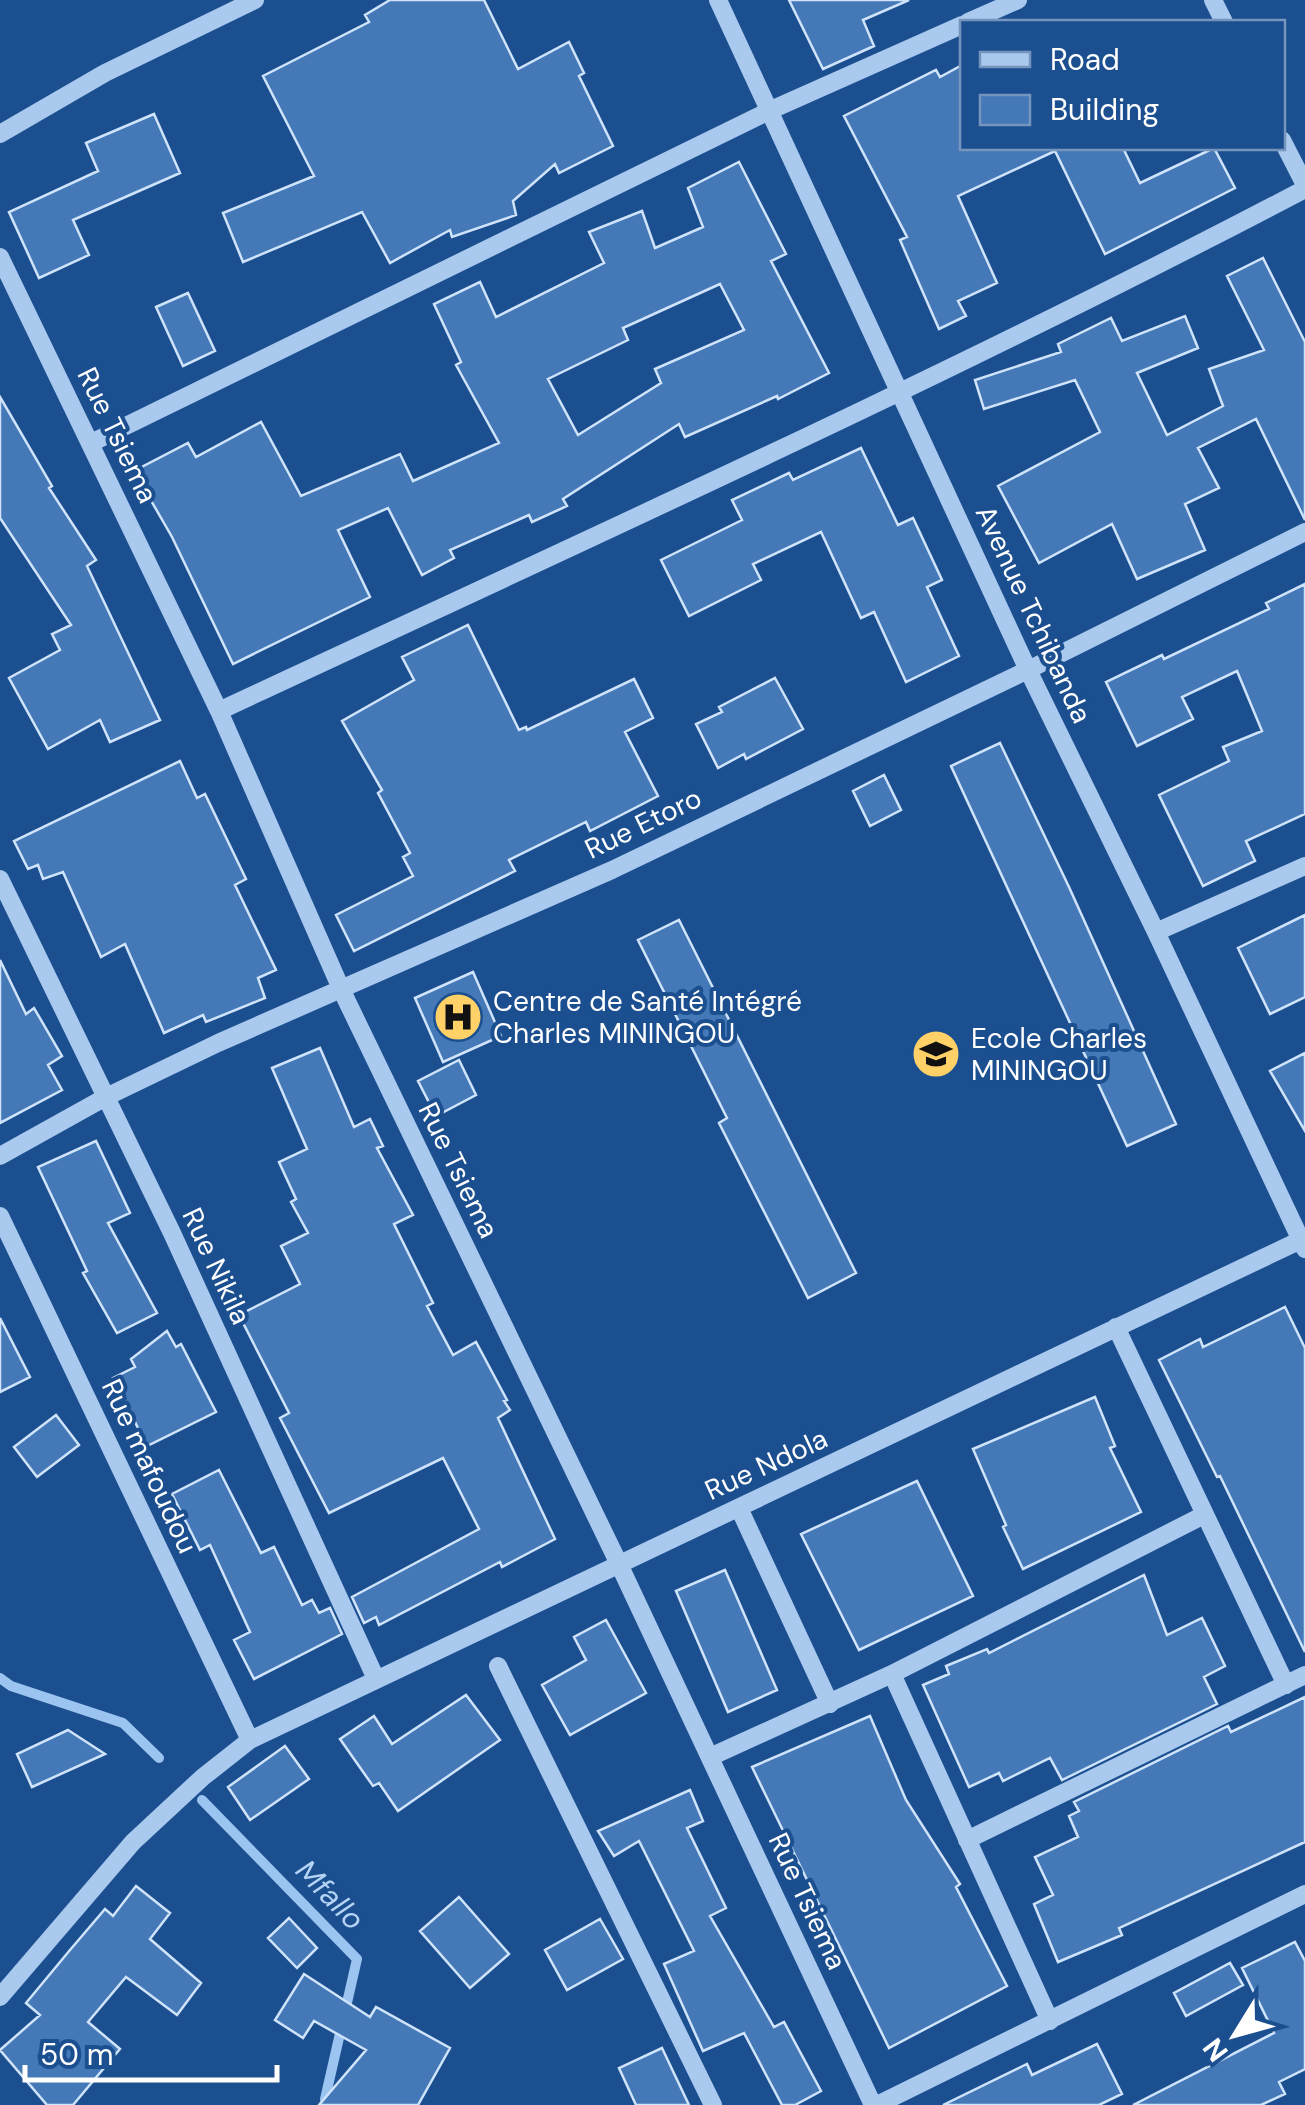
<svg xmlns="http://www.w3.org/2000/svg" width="1305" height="2105" viewBox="0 0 1305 2105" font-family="'DM Sans',sans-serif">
	<rect width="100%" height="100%" fill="#1b4f8f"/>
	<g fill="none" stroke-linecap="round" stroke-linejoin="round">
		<path stroke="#9cc4f0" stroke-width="10" d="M0,1678l11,8 112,37 36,35
			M202,1800l155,159 -32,140 6,6"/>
	</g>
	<path fill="#4478b7" stroke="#cfe3fa" stroke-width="2.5" fill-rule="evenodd" d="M390,0h94l34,69 51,-27 15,31 -5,3 34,70 -54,27 -4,-9 -42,37 3,14 -64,22 -2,-7 -60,33 -28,-51 -119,50 -20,-49 91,-37 -51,-100 106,-54 -4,-7z
		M789,0h120l-46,20 11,26 -51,23z
		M962,65v83h161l17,35 74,-35 21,40 -130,66 -50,-103 -97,45 39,87 -39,18 8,15 -27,13 -39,-89 7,-3 -63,-121 92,-46 4,7z
		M154,114l26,59 -107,47 16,35 -50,23 -30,-66 89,-41 -12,-28z
		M739,162l47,92 -15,7 58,112 -51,26 -1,-3 -92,41 -6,-13 -116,75 4,7 -35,16 -3,-7 -79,35 4,8 -32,17 -34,-67 -50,22 32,67 -137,67 -61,-127 -38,-66 54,-28 8,14 65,-35 40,74 99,-42 13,27 86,-38 -43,-78 5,-3 -27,-58 46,-22 16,35 108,-54 -15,-31 53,-21 13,37 48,-21 -15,-39zM720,284l24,46 -89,39 6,14 -83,52 -30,-56 80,-39 -5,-12z
		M1263,258l42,84v178l-49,-101 -58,29 21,40 -34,16 20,46 -68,29 -25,-55 -73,39 -41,-77 102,-54 -25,-52 -91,29 -9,-29 86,-28 -3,-8 53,-26 11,23 63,-25 13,32 -61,25 30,62 56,-29 -14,-37 55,-19 -37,-74z
		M188,293l27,58 -32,15 -27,-59z
		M0,397l52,89 -3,2 47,72 -9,6 73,154 -50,22 -10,-22 -52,29 -39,-71 51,-28 -8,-16 19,-9 -71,-107z
		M861,448l37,77 15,-7 29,62 -15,7 32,69 -53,26 -32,-70 -13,6 -40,-86 -68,32 8,16 -72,36 -28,-56 81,-40 -10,-20 57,-27 4,7z
		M1305,584v230l-59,27 9,20 -52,25 -44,-91 70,-34 -6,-14 39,-16 -25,-60 -55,26 11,22 -56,27 -31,-64 56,-27 2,4 105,-50 -3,-6z
		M468,625l51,105 7,-3 1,3 107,-51 19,39 -28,14 33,64 -68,35 -4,-9 -77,38 6,11 -161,80 -18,-36 77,-39 -10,-19 7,-4 -32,-60 4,-3 -40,-69 72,-41 -12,-23z
		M775,678l28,51 -57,30 -2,-5 -26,14 -22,-44 26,-12 -3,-5z
		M1000,743l69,144 107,237 -49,22 -176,-380z
		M180,761l17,37 8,-4 41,85 -11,6 41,85 -18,8 7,20 -59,24 -3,-7 -39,18 -39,-89 -24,13 -38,-85 -20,7 -5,-14 -10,4 -14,-28z
		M884,775l17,35 -31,16 -17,-35z
		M1305,915v82l-35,17 -32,-66z
		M679,920l177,353 -48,25 -89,-175 8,-5 -89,-178z
		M0,960l26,54 8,-6 28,48 -14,9 14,25 -62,33z
		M473,972l28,64 -58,26 -28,-64z
		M320,1048l34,79 16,-8 13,27 -6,2 36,67 -19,9 39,79 -6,3 26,49 23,-13 31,58 -3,1 6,9 -12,8 57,121 -53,28 -2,-5 -121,63 -3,-8 -12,6 -12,-26 127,-68 -36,-71 -114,55 -49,-95 9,-5 -50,-98 61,-31 -19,-38 27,-13 -17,-31 5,-3 -17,-37 28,-13 -35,-81z
		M1305,1053v78l-35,-60z
		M459,1060l17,35 -40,21 -18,-35z
		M96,1141l34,72 -22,10 49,90 -40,20 -34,-60 4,-2 -49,-104z
		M1285,1307l20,41v304l-85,-176 -3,1 -58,-117 41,-21 3,8z
		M0,1318l30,59 -30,15z
		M167,1331l9,16 5,-3 35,68 -69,34 -34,-68 22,-11 -4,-8z
		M1095,1397l20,49 -5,2 31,64 -118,57 -20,-42 3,-2 -33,-76z
		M56,1415l23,30 -42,32 -23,-30z
		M219,1470l42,83 13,-6 28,58 10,-5 7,13 11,-5 12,26 -88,45 -20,-39 16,-8 -40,-87 -10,5 -28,-56z
		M917,1481l56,115 -114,54 -58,-116z
		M725,1570l52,120 -49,22 -52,-121z
		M1144,1575l23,60 35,-17 23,48 -21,11 13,27 -155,76 -12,-22 -47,23 -4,-8 -30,14 -46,-102 26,-11 -3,-8 41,-17 2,4z
		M606,1620l40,73 -76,42 -28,-50 44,-25 -12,-23z
		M466,1695l34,45 -102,71 -19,-28 -6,3 -33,-47 34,-23 18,28z
		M1305,1697v145l-186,86 3,7 -64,27 -24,-58 19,-9 -18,-38 43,-20 -9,-21 10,-5 -5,-9 154,-76 3,6z
		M870,1716l36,84 54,84 -4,3 51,99 -118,62 -137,-281z
		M68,1730l37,24 -73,33 -15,-33z
		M285,1746l24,33 -59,41 -22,-33z
		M690,1790l13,31 -16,7 39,80 -16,8 64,111 10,-5 37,69 -26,14h-13l-38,-72 -41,18 -39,-87 30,-13 -55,-110 -25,15 -16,-25z
		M136,1886l34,27 -20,26 51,44 -24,32 -51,-38 -38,45 32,27 -47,56h-26l-47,-55 40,-35 -14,-12 44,-53 35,-41 8,7z
		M459,1897l50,57 -39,34 -50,-57z
		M289,1918l28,30 -20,20 -29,-30z
		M600,1919l23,40 -56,31 -22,-40z
		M1295,1942l10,19v108l-26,13 6,12 -24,11h-128l141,-72 -32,-65z
		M1230,1963l13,22 -57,31 -12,-23z
		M304,1974l66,43 6,-10 74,41 -32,57h-99l47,-55 -52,-29 -11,17 -28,-18z
		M1097,2044l25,50 -23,11h-156l84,-41 5,11z
		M662,2048l27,57h-53l-17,-37z"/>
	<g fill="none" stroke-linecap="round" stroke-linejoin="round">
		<path stroke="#a9c9ee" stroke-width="18" d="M718,0l310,670 128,262 149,317
			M1213,0l11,22
			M968,22l50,-22
			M0,134l105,-61 150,-73
			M1282,140l23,45
			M0,257l219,454 123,280 276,571 255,543
			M91,443l680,-333 191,-85
			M219,711c364,-170 730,-335 1086,-522
			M0,879l172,354 204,446
			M1156,932l149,-66
			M0,1156l106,-59 112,-54 394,-173 416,-200 277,-138
			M0,1216l250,524
			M1116,1327l170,358
			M739,1508l91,196
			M498,1666l215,439
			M892,1674l158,347
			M710,1757l182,-83 312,-159
			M967,1840l338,-165
			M0,1997l133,-155 70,-65 47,-37 1055,-502
			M877,2105l428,-211"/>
	</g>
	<defs>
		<g id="hospital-disc" transform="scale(2.5)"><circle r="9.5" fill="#ffd166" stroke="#1b4f8f"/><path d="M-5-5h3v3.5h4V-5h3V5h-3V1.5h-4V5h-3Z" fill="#111"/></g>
		<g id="school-disc" transform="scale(2.5)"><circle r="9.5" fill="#ffd166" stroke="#1b4f8f"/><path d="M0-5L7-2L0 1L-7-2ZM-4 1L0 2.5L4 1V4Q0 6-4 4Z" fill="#111"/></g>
	</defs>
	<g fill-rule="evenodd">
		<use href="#hospital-disc" x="458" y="1017"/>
		<use href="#school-disc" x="936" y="1054"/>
	</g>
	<g text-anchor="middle" stroke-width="8" stroke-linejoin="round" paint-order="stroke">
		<g font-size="28" fill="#fff" stroke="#1b4f8f">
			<text transform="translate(118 435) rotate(64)" y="10">Rue Tsiema</text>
			<text transform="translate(1034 614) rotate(65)" y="10">Avenue Tchibanda</text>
			<text transform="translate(643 823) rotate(-26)" y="10">Rue Etoro</text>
			<text transform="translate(459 1170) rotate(64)" y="10">Rue Tsiema</text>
			<text transform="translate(217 1266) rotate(65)" y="10">Rue Nikila</text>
			<text transform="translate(766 1464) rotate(-25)" y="10">Rue Ndola</text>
			<text transform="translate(150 1466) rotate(65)" y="10">Rue mafoudou</text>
			<text transform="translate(808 1901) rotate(65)" y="10">Rue Tsiema</text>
		</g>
		<g font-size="28" fill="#fff" stroke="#1b4f8f" text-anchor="start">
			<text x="493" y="1011">Centre de Santé Intégré<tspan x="493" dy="32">Charles MININGOU</tspan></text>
			<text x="971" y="1048">Ecole Charles<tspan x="971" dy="32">MININGOU</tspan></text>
		</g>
		<g font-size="30" font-style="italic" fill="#b5d3f5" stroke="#1b4f8f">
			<text transform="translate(330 1895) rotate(46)" y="10">Mfallo</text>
		</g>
	</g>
	<rect x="960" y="20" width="325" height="130" fill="#1b4f8f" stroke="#7695bc" stroke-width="2.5"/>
	<rect x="980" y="52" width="50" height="15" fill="#a9c9ee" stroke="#7695bc" stroke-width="2.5"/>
	<text x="1050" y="70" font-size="30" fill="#ffffff">Road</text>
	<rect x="980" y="95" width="50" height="30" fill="#4478b7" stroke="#7695bc" stroke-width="2.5"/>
	<text x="1050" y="120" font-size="30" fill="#ffffff">Building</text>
	<g transform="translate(1235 2035) rotate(233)" stroke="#1b4f8f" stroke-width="8" paint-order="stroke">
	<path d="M0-8L18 38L0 25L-18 38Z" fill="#ffffff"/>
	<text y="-15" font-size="28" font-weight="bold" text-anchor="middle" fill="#ffffff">N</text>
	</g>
	<path d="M25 2065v15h252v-15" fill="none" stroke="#ffffff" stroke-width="5"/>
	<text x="40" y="2065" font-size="30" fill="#ffffff" stroke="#1b4f8f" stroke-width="8" paint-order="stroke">50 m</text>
</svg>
